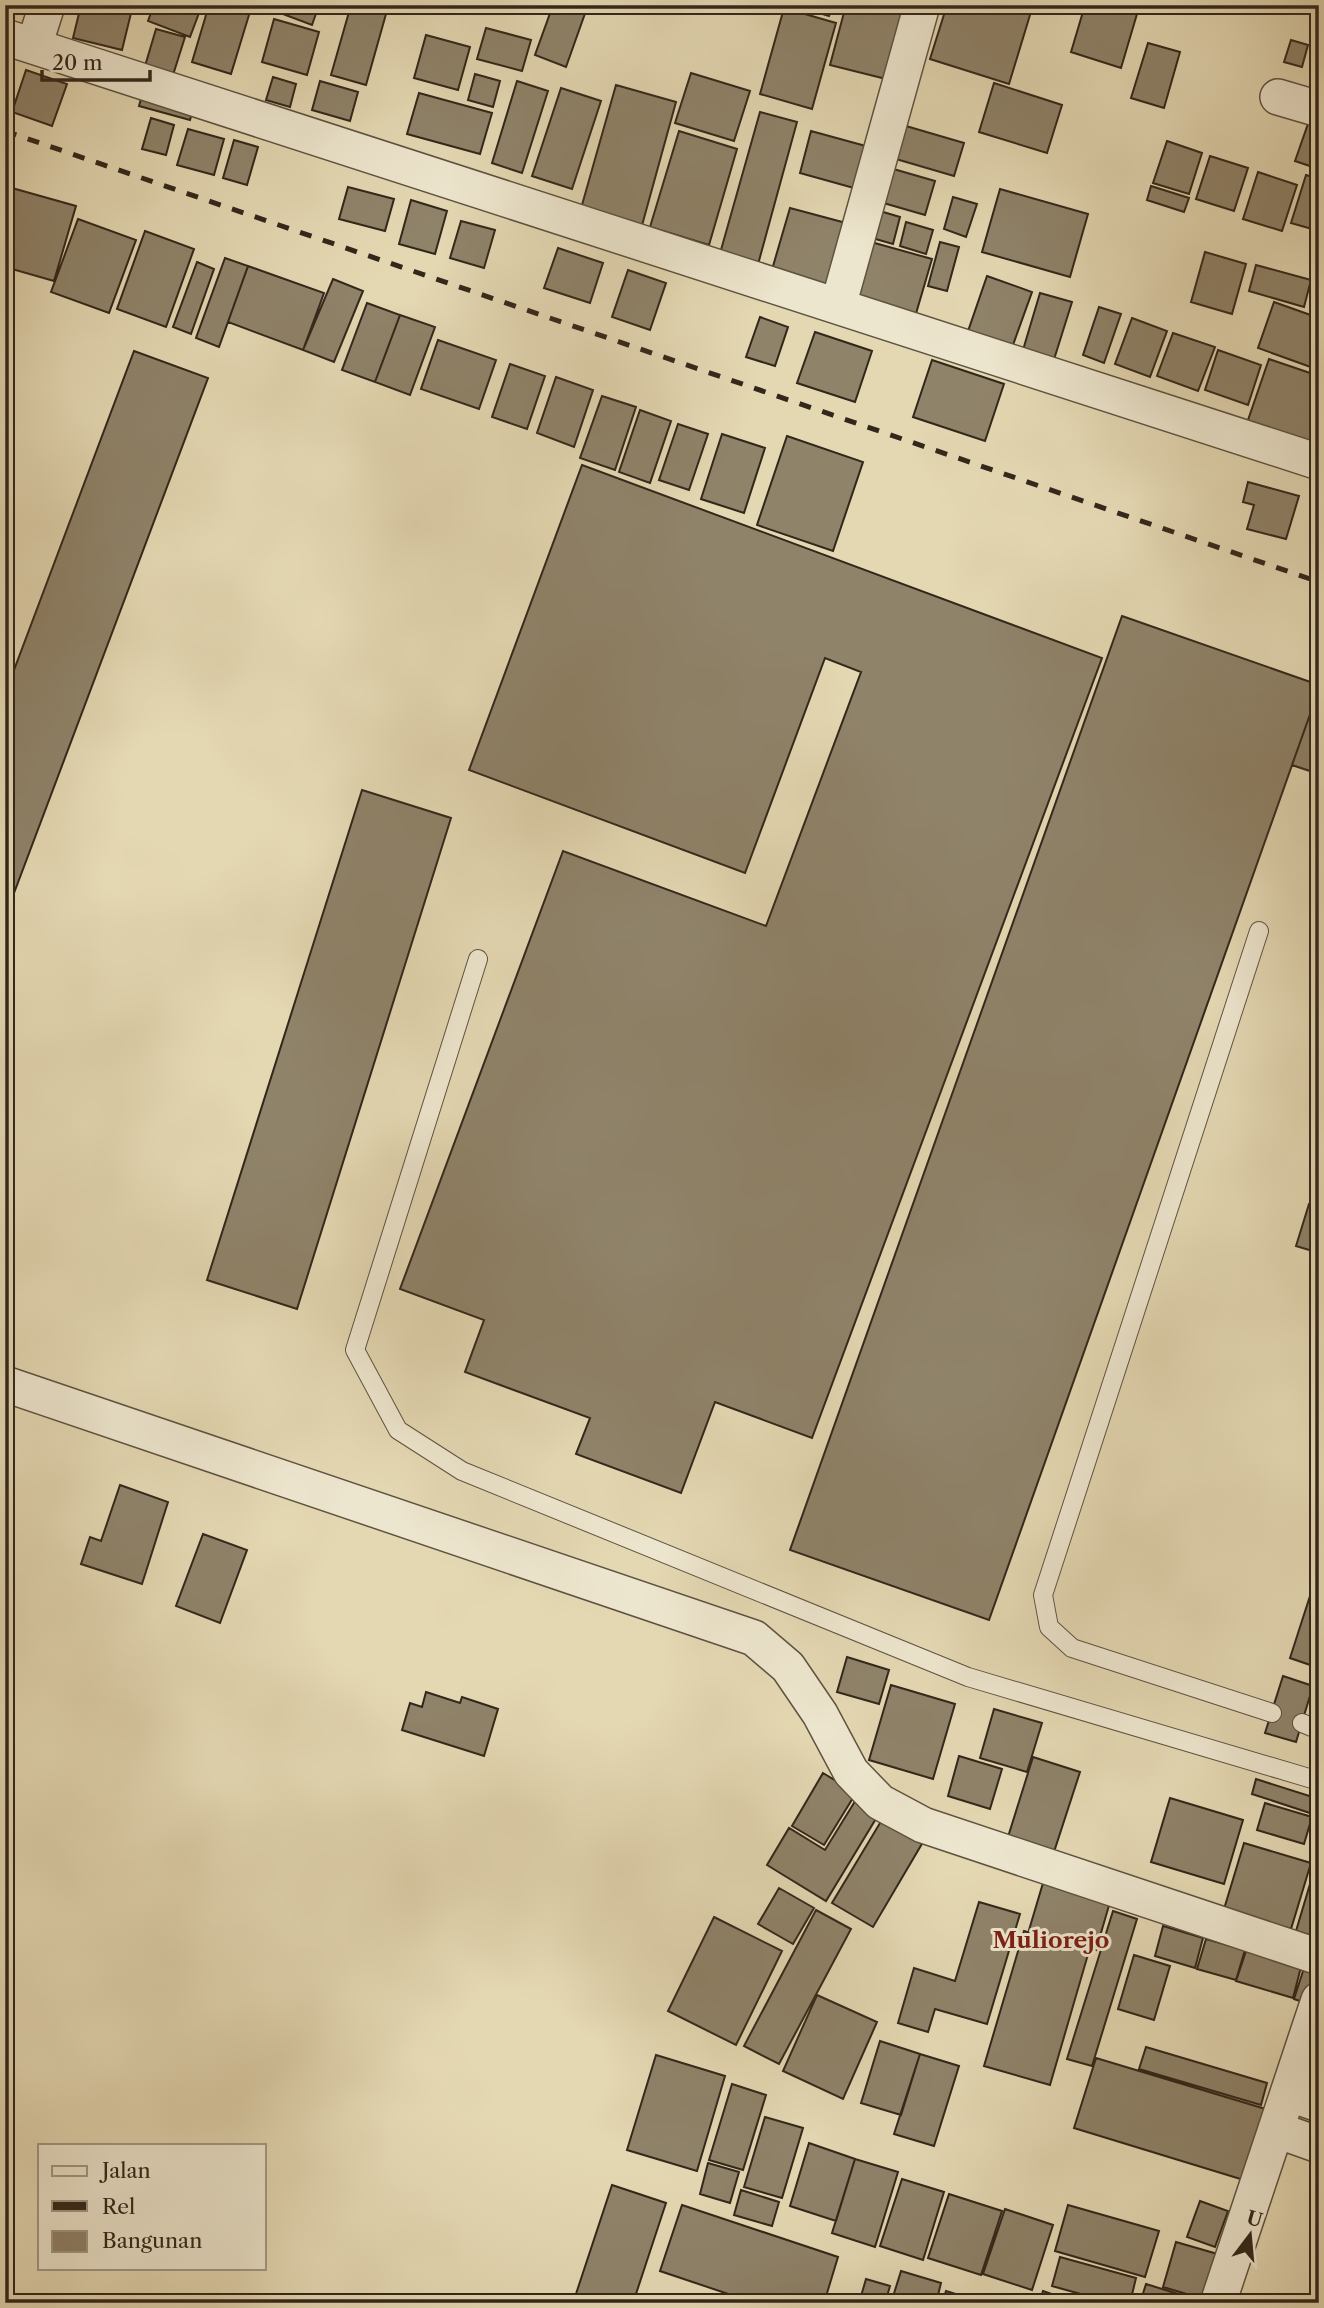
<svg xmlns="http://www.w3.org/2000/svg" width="1324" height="2308" viewBox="0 0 1324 2308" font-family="'Libre Caslon Text',serif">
	<rect width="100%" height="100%" fill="#e4d8b3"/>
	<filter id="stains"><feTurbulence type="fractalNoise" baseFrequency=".00286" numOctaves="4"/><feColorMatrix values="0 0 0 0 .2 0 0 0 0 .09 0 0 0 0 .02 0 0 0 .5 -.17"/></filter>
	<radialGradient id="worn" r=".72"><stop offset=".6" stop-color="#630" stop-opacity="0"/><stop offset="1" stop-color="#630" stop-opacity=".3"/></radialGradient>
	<path fill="#8f836a" stroke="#32271b" stroke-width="2" d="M81,5h52l-11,45 -49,-12z
		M154,5h48l-12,32 -42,-16z
		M209,5h43l-21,69 -39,-12z
		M259,5h60l-7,20z
		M351,5l35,9 -20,71 -35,-10z
		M553,5h35l-22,62 -31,-12z
		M792,5h41l-4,11z
		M846,5h34l23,6 -17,68 -56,-14z
		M947,5h86l-24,79 -79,-25z
		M1085,5h23l29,9 -16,54 -50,-16z
		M784,8l52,15 -24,86 -52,-15z
		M274,19l45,13 -12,43 -45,-13z
		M486,28l45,12 -9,31 -45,-12z
		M156,29l29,8 -12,38 -28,-9z
		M426,35l44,12 -12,43 -44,-12z
		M1291,40l17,5 -6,22 -18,-5z
		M1148,43l32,9 -16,56 -33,-10z
		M26,70l41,14 -15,42 -40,-14z
		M691,73l59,18 -16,50 -59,-18z
		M475,74l25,7 -7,26 -25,-7z
		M273,77l23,7 -6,23 -24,-7z
		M320,81l38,11 -8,29 -38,-11z
		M517,81l31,10 -26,82 -30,-10z
		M994,83l68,22 -15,48 -68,-21z
		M616,85l60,17 -35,127 -61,-17z
		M144,88l51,14 -5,18 -51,-14z
		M561,88l40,13 -29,88 -40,-13z
		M419,93l73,20 -12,41 -73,-20z
		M760,112l37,10 -40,146 -38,-11z
		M151,118l23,7 -8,30 -24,-6z
		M1310,118l9,3v48l-24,-8z
		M906,126l58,17 -10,33 -58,-17z
		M188,129l36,10 -10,36 -37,-10z
		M679,131l58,18 -28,96 -59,-18z
		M811,131l62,17 -12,42 -61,-17z
		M234,140l24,7 -11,38 -24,-7z
		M1167,141l35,12 -13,41 -36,-11z
		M1210,156l38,12 -14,43 -38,-12z
		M890,168l45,13 -10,34 -45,-13z
		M1258,172l39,13 -15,46 -39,-12z
		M1306,175l13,4v52l-28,-8z
		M1151,186l38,12 -5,14 -37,-12z
		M348,187l46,12 -9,32 -46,-12z
		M12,188l64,18 -22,75 -49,-14v-57z
		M1000,189l88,25 -18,63 -88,-25z
		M953,197l24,7 -11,33 -22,-8z
		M411,200l36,11 -12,43 -36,-10z
		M790,208l56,15 -19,66 -56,-16z
		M873,209l27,8 -7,27 -28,-8z
		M78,219l58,21 -27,73 -58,-21z
		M461,221l34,9 -11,38 -34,-10z
		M906,222l27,8 -7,24 -26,-8z
		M145,231l49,18 -28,78 -49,-18z
		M864,240l68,19 -17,58 -67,-18z
		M940,242l19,5 -12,44 -19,-5z
		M558,248l45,15 -13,40 -46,-15z
		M1205,252l41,12 -14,50 -41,-12z
		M225,258l23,8 -29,81 -23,-9z
		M197,262l17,7 -23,65 -18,-7z
		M1256,265l55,15 -7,27 -55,-16z
		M248,266l76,27 -21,57 -75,-28z
		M628,270l38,13 -16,47 -38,-13z
		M987,276l45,16 -23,64 -44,-16z
		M333,279l30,12 -29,71 -31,-12z
		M1040,293l32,9 -21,67 -31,-9z
		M1274,302l45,16v52l-61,-22z
		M367,303l33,12 -25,67 -33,-12z
		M1099,307l22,7 -17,49 -21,-8z
		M400,315l35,12 -25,68 -35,-13z
		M760,317l28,10 -13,39 -29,-9z
		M1132,318l35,13 -17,46 -35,-13z
		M815,332l57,19 -17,51 -58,-19z
		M1173,333l42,14 -17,44 -41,-15z
		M438,340l58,20 -17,49 -58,-20z
		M1218,350l43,15 -13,40 -43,-15z
		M134,351l74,27 -203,539v-223z
		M1269,359l50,17v74l-72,-27z
		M932,360l72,24 -19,57 -72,-24z
		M510,364l35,12 -18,53 -35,-12z
		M556,377l37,13 -19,57 -37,-14z
		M602,396l34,11 -21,63 -35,-12z
		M640,410l31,11 -21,62 -31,-11z
		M678,424l30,10 -19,56 -30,-10z
		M722,434l43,14 -21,65 -43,-14z
		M787,436l76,26 -30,89 -76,-26z
		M582,465l520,193 -290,780 -97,-36 -34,91 -105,-39 14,-36 -125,-46 19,-52 -84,-31 163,-438 203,75 95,-254 -36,-14 -80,215 -276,-103z
		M1248,482l51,14 -13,43 -39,-10 7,-24 -11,-3z
		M1122,616l197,69v4l-330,931 -199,-70z
		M1319,689v85l-27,-9z
		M362,790l89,28 -154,491 -90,-29z
		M1309,1204l10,3v46l-23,-7z
		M120,1485l48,17 -26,82 -61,-20 9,-27 11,4z
		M203,1534l44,16 -27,73 -44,-17z
		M1319,1568v100l-29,-10z
		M847,1657l42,13 -10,34 -42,-12z
		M1283,1676l30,10 -17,56 -31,-9z
		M891,1685l64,19 -22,75 -64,-19z
		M426,1692l34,11 2,-6 36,12 -14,47 -82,-26 8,-27 12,4z
		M994,1709l48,14 -15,49 -47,-14z
		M959,1756l43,13 -12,40 -42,-13z
		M1033,1757l47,15 -27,83 -46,-15z
		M823,1773l33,20 -32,52 -32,-19z
		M1256,1779l63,20v17l-67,-22z
		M857,1798l23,14 -54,89 -59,-36 22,-37 36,22z
		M1170,1798l73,22 -19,64 -73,-22z
		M1265,1803l47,14 -8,27 -47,-14z
		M883,1818l40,24 -50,85 -41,-24z
		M1244,1843l67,20 -20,66 -67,-20z
		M1316,1864l3,1v73l-23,-7z
		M1043,1883l67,19 -14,48 -67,-20z
		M779,1888l35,20 -21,36 -35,-20z
		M979,1902l41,12 -33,110 -52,-15 -7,23 -30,-9 16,-55 41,13z
		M816,1910l35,19 -72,135 -35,-18z
		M1113,1911l24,8 -45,147 -25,-7z
		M714,1917l68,34 -46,94 -68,-34z
		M1163,1926l40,12 -8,30 -40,-12z
		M1024,1931l65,20 -39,134 -66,-19z
		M1206,1939l39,11 -9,30 -39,-11z
		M1246,1951l55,16 -8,31 -57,-17z
		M1134,1955l36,11 -16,54 -36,-11z
		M1304,1968l14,5 -9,31 -15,-5z
		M817,1995l60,27 -34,77 -60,-28z
		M880,2041l40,13 -19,61 -40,-12z
		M1146,2047l121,36 -6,22 -122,-36z
		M920,2054l39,12 -25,80 -40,-12z
		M656,2055l69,21 -28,95 -70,-21z
		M1096,2058l173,52 -22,71 -173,-53z
		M732,2084l34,11 -23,75 -34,-10z
		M765,2117l38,11 -21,70 -38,-11z
		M809,2143l46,16 -19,62 -46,-15z
		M855,2159l43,13 -23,75 -43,-14z
		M708,2163l31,9 -9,31 -30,-9z
		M902,2179l42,13 -21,68 -43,-14z
		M612,2185l54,18 -33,100h-60z
		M741,2190l38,12 -7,24 -38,-11z
		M949,2194l53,17 -21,64 -53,-17z
		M1200,2201l28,10 -13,36 -28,-10z
		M682,2205l156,52 -14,46h-69l-95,-32z
		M1068,2205l91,26 -14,46 -90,-26z
		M1005,2209l48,16 -21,65 -49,-16z
		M1176,2242l45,13 -14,45 -44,-13z
		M1060,2257l76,21 -6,25h-17l-61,-17z
		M901,2271l40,12 -5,20h-45z
		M866,2279l24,7 -5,17h-26z
		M1146,2284l42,13 -2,6h-46z
		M946,2291l39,12h-43z
		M1043,2291l34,12h-38z"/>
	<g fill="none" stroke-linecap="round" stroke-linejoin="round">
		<g stroke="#5e5341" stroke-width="20">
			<path id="lane" d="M1259,931l-216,664 6,32 23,21 200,65
				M478,959l-123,391 43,80 64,41 506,206 351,104
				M1302,1723l17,7"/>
		</g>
		<g stroke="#5e5341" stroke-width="38">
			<path id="street" d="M5,37l1314,425
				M34,46l13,-41
				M1278,97l41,12
				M838,306l84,-301
				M5,1384l749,254 34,29 32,47 31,58 29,30 43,23 396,132
				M1288,2093l31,11
				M1277,2130l42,15
				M1218,2303l101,-303"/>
		</g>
		<use href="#lane" stroke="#ede6ce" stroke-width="18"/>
		<use href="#street" stroke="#ede6ce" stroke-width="35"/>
		<path stroke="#32271b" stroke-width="5" stroke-dasharray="12 12" stroke-linecap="butt" d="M5,131l1314,451"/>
	</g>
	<g text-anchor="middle" stroke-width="6" stroke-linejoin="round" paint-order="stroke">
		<g font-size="23" font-weight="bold" fill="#7a1f14" stroke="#ede6ce">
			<text x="1051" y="1948">Muliorejo</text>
		</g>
	</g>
	<rect width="1324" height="2308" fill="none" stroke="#e4d8b3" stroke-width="28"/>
	<rect x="7" y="7" width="1310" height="2294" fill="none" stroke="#32271b" stroke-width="3.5"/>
	<rect x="14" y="14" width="1296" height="2280" fill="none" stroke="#32271b" stroke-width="2"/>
	<rect x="38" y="2144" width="228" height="126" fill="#ede6ce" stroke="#a29a86" stroke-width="2"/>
	<rect x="52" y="2166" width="35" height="10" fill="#ede6ce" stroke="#a29a86" stroke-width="2"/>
	<text x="102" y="2178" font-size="21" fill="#32271b">Jalan</text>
	<rect x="52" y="2201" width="35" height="10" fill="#32271b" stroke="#a29a86" stroke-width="2"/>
	<text x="102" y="2214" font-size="21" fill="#32271b">Rel</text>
	<rect x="52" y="2231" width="35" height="21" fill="#8f836a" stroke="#a29a86" stroke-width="2"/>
	<text x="102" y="2248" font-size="21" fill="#32271b">Bangunan</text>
	<g transform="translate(1250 2235) rotate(16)" stroke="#ede6ce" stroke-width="5" paint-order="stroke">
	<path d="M0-5L12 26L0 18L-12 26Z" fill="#32271b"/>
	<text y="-10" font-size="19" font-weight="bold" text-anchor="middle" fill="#32271b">U</text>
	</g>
	<path d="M42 70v10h108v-10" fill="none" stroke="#32271b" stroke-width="3.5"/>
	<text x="52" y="70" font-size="21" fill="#32271b" stroke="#ede6ce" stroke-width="5" paint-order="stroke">20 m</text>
	<rect width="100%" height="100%" filter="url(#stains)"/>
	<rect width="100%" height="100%" fill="url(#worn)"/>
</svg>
